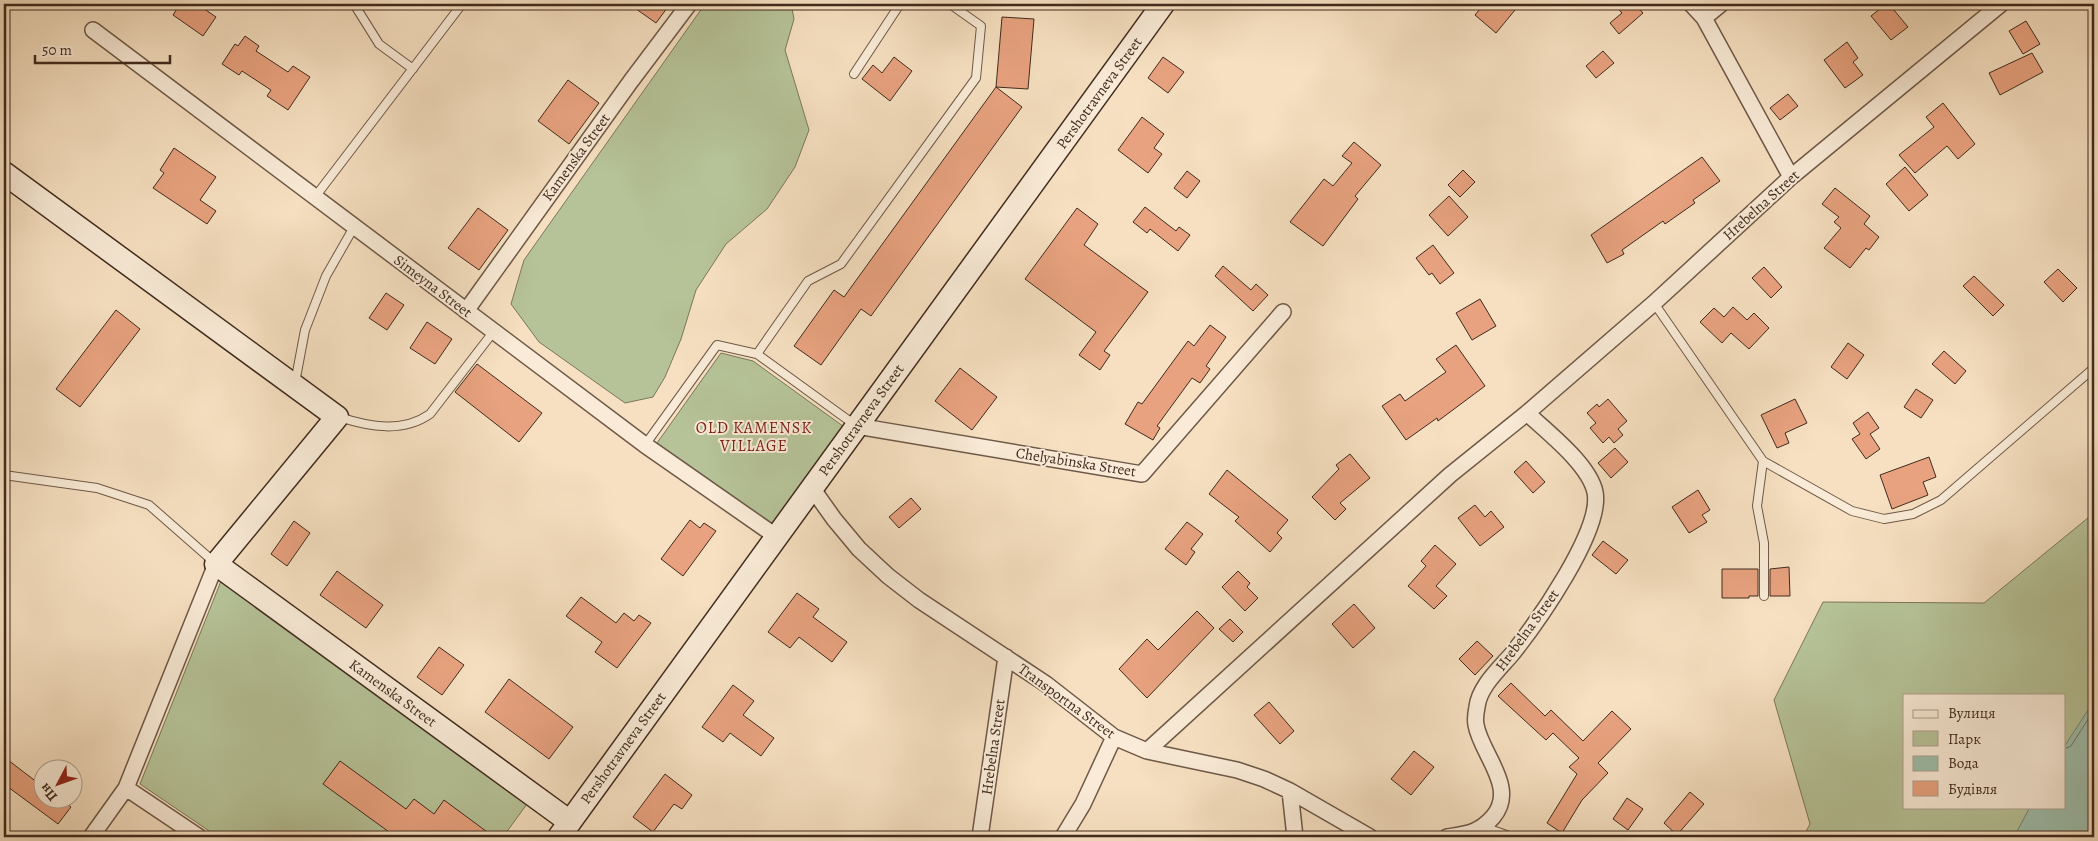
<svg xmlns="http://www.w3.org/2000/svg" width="2098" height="841" viewBox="0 0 2098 841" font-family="Alegreya,serif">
	<rect width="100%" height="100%" fill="#f6e0c1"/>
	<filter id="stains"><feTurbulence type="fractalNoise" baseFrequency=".004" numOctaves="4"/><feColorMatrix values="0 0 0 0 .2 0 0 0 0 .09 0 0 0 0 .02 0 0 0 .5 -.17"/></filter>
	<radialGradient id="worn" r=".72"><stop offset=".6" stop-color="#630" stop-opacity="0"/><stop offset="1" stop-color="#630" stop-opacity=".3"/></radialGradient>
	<path fill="#b6c398" stroke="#7b775b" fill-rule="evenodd" d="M705,4h86l3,15 -9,31 24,80 -14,37 -28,42 -41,35 -30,46 -15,49 -16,38 -12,20 -28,6 -86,-61 -28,-38 13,-44z
		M721,353l32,8 94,68 -71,97 -119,-83z
		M2094,513v324h-291l7,-13 -36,-124 49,-98 161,1zM1904,695h160v112h-160z
		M221,581l306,223 -24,33h-285l-78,-53z"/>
	<path fill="#9ebeac" stroke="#788373" d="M2094,701v136h-80l16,-30h34v-60z"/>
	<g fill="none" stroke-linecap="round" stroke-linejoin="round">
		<path stroke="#6f7465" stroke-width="1" d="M2064,749l7,-3 23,-36"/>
	</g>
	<path fill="#e8a27f" stroke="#402b1e" d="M180,4h17l19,13 -13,19 -30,-21z
		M629,4h41l-14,19z
		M1484,4h23l8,6 -19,23 -21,-18z
		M1614,4h21l8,9 -24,21 -9,-11 12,-10z
		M1886,4h3l19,23 -17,13 -20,-24z
		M1002,17l32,2 -6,70 -32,-2 26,20 -151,209 -10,-7 -40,56 -27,-19 40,-56 10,7 152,-210z
		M2026,21l14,23 -17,10 -14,-23z
		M245,36l14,10 -3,5 32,21 5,-6 17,11 -22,33 -21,-14 4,-6 -29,-19 -3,4 -17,-11 13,-20 3,2z
		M1847,42l11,16 -5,4 10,13 -18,13 -21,-28z
		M1603,51l11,12 -18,15 -10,-12z
		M2032,53l11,19 -43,23 -11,-22z
		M894,57l18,14 -22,30 -28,-22 11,-14 9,8z
		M1163,57l21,15 -16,21 -20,-15z
		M568,80l31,23 -30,41 -31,-23z
		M1788,94l10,12 -18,14 -10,-12z
		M1943,103l32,41 -17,15 -11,-13 -32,27 -16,-18 35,-28 -8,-10z
		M1142,117l22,17 -10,14 8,6 -14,19 -30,-23z
		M1354,142l27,23 -26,31 3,3 -35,47 -33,-24 34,-43 9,7 19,-23 -10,-7z
		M174,148l42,29 -16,23 16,11 -9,13 -54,-36 11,-15 -4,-3z
		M1702,157l18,24 -27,19 2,3 -30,21 -2,-3 -41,29 2,4 -17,9 -16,-28z
		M1905,167l23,28 -19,16 -23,-27z
		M1463,170l12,12 -15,15 -12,-12z
		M1187,171l13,10 -13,17 -13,-10z
		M1835,188l35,28 -6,8 15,13 -10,13 -3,-2 -16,20 -26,-20 17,-20 -7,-6 5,-5 -17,-13z
		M1449,196l19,21 -20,19 -19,-21z
		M1145,207l31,24 3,-4 11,8 -12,16 -28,-22 -3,4 -14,-11z
		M478,208l30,22 -29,40 -31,-22z
		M1077,208l21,16 -14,21 64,47 -44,59 6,4 -10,15 -21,-15 17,-23 -71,-53z
		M1433,245l21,28 -14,11 -8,-11 -3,2 -13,-17z
		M1223,266l28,24 5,-6 12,11 -15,16 -38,-35z
		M1764,267l18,20 -11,11 -19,-20z
		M2058,269l19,19 -14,14 -19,-20z
		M1974,276l30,29 -11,11 -30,-30z
		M386,293l18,12 -17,25 -18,-12z
		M1480,299l16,27 -24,14 -16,-27z
		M1733,307l14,13 7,-7 15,15 -20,21 -18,-16 -9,10 -22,-21 14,-14 10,9z
		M116,310l24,19 -60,78 -24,-18z
		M427,322l25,17 -17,25 -25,-16z
		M1210,325l16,12 -20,29 4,3 -10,14 -8,-5 -35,48 3,2 -7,12 -28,-16 13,-22 4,2 46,-63 6,5z
		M1848,343l16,12 -17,24 -16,-12z
		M1456,345l29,41 -47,35 -1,-3 -31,22 -24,-34 18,-12 5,7 41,-29 -10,-13z
		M1944,351l22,20 -11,13 -23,-20z
		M477,364l65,49 -23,29 -64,-50z
		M960,368l37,29 -25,33 -37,-29z
		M1916,389l17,11 -12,18 -17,-11z
		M1608,399l19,22 -9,8 5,6 -9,8 -5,-6 -6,6 -13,-15 6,-5 -9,-10 10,-9 2,3z
		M1795,399l12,24 -22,10 4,10 -12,5 -16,-33z
		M1868,412l11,16 -9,6 10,15 -14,10 -14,-20 8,-5 -7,-11z
		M1615,448l13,14 -17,16 -13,-15z
		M1350,454l20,24 -30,25 6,6 -11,11 -23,-23 27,-28 -3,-4z
		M1929,457l7,20 -13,5 5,13 -36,14 -12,-34z
		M1526,461l19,21 -12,11 -19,-21z
		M1227,470l61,50 -11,13 5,5 -12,14 -35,-31 4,-4 -30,-23z
		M1698,490l12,20 -8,5 5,7 -18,11 -17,-26z
		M911,498l10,11 -22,19 -10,-11z
		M1475,505l10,12 6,-6 13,16 -24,19 -22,-28z
		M690,520l10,8 4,-5 12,8 -33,45 -22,-17z
		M294,521l16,12 -23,33 -16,-12z
		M1187,522l16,12 -12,15 4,3 -9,13 -21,-16z
		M1603,541l25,19 -12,14 -24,-19z
		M1435,545l21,19 -20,22 11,10 -13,13 -26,-23 18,-20 -5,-5z
		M1789,567l1,29h-20v-27z
		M1722,569h36v27h-9v2h-27z
		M337,571l46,34 -17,23 -46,-33z
		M1238,571l12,12 -3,4 11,11 -13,13 -23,-24z
		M797,593l22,16 -6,8 34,25 -15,20 -33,-25 -9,11 -22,-16z
		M581,597l35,26 8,-10 10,8 5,-6 12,8 -34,45 -22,-16 7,-10 -36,-26z
		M1354,604l21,24 -22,20 -21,-24z
		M1197,611l17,17 -67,70 -28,-29 28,-30 11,11z
		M1230,619l13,13 -10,10 -14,-13z
		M1477,641l16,15 -18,19 -16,-16z
		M439,647l25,18 -22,30 -25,-18z
		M509,679l64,48 -24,32 -64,-47z
		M1511,683l34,33 6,-6 32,31 29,-30 19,18 -33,34 10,10 -26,27 -20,33 -15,-10 30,-49 -8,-7 10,-9 -26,-25 -7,7 -48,-44z
		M733,685l21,16 -11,14 31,23 -13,18 -31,-23 -7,9 -21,-15z
		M1269,702l25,29 -14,13 -26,-29z
		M1414,751l20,16 -23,28 -20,-16z
		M4,757l38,29v12h18l11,9 -13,17 -54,-40z
		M340,761l66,48 8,-10 20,15 10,-14 50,37h-98l-73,-53z
		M665,774l27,21 -10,14 -8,-5 -21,28 -20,-15z
		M1690,792l14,12 -27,31 -13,-12z
		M1627,798l16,11 -15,21 -15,-11z"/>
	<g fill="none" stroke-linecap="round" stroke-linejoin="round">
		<g stroke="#6e5847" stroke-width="10">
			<path id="lane" d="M354,4l25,40 34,25
				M854,74l46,-70
				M315,197l147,-193
				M1654,303l109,158 89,50 32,8 29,-5 28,-14 153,-132
				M757,354l51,-73 33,-17 135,-186 5,-52 -31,-22
				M295,383l10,-53 21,-54 28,-49
				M339,417c31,10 64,16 91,-3l64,-83
				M645,445l72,-100 40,9 98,71
				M1763,461l-6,45 7,37v53
				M4,475l93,13 52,17 65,57
				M1484,827l28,10
				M4,834l4,3"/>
		</g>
		<g stroke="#6e5847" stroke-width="18">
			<path id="street" d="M1691,4l13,14 87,159
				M1704,18l17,-14
				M93,30l552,415 132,92
				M466,311l165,-230 58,-77
				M857,426l285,48 141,-162
				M812,488l22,31 25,30 29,27 31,24 127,84 68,53 33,14 90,19 27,9 26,12 80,46
				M1147,751l303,-276 77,-62 127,-110 137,-126 210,-173
				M126,788l73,49
				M1290,791l5,46
				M91,837l35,-49 90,-224
				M980,837l26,-180
				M1063,837l20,-33 31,-67
				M1447,837c20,-3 32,-4 46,-20 25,-29 -12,-63 -17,-92 -1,-5 0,-13 1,-18 2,-20 23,-39 35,-53 24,-30 91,-124 83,-162 -6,-28 -48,-60 -68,-79"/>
		</g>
		<g stroke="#402b1e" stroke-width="25">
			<path id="secondary" d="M4,173l333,244 -121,147 354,258
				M559,837l604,-833"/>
		</g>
		<use href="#lane" stroke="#f9ebd7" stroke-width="8"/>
		<use href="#street" stroke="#f9ebd7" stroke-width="15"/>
		<use href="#secondary" stroke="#f9ebd7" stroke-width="22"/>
	</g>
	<g text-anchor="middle" stroke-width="4" stroke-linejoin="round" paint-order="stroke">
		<g font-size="15" fill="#402b1e" stroke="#f9ebd7">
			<text transform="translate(1099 93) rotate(-54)" y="5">Pershotravneva Street</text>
			<text transform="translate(576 157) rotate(-54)" y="5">Kamenska Street</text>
			<text transform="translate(1761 205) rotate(-42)" y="5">Hrebelna Street</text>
			<text transform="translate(433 286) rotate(37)" y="5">Simeyna Street</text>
			<text transform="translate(861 420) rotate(-54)" y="5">Pershotravneva Street</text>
			<text transform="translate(1076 462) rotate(9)" y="5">Chelyabinska Street</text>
			<text transform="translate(1527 630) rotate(-54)" y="5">Hrebelna Street</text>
			<text transform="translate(393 693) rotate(36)" y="5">Kamenska Street</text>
			<text transform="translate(1067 701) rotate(36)" y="5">Transportna Street</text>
			<text transform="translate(993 747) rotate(-82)" y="5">Hrebelna Street</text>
			<text transform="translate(623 748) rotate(-54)" y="5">Pershotravneva Street</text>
		</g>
		<g font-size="16" letter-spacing="1" fill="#7a1f14" stroke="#f9ebd7">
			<text x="754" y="433">OLD KAMENSK<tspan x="754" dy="18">VILLAGE</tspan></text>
		</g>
	</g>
	<rect width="2098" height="841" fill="none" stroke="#f6e0c1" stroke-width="20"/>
	<rect x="5" y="5" width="2088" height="831" fill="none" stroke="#402b1e" stroke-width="2.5"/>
	<rect x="10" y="10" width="2078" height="821" fill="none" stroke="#402b1e"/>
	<rect x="1903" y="694" width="162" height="115" fill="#f9ebd7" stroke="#af9e8d"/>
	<rect x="1913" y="710" width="25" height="8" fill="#f9ebd7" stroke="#af9e8d"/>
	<text x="1948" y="718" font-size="15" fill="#402b1e">Вулиця</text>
	<rect x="1913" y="731" width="25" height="15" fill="#b6c398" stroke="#af9e8d"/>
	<text x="1948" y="744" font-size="15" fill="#402b1e">Парк</text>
	<rect x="1913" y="756" width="25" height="15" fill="#9ebeac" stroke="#af9e8d"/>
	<text x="1948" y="768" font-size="15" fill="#402b1e">Вода</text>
	<rect x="1913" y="781" width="25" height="15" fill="#e8a27f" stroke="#af9e8d"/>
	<text x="1948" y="794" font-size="15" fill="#402b1e">Будівля</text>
	<g transform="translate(58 784) rotate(229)"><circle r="24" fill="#f9ebd7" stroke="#af9e8d"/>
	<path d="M0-4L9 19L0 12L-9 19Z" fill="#8f2418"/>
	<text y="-8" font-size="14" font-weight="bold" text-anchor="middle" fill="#402b1e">Пн</text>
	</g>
	<path d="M35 55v8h135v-8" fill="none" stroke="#402b1e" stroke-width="2.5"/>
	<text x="42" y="55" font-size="15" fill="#402b1e" stroke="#f9ebd7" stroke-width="4" paint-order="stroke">50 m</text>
	<rect width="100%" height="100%" filter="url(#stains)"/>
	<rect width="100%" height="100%" fill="url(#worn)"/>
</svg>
